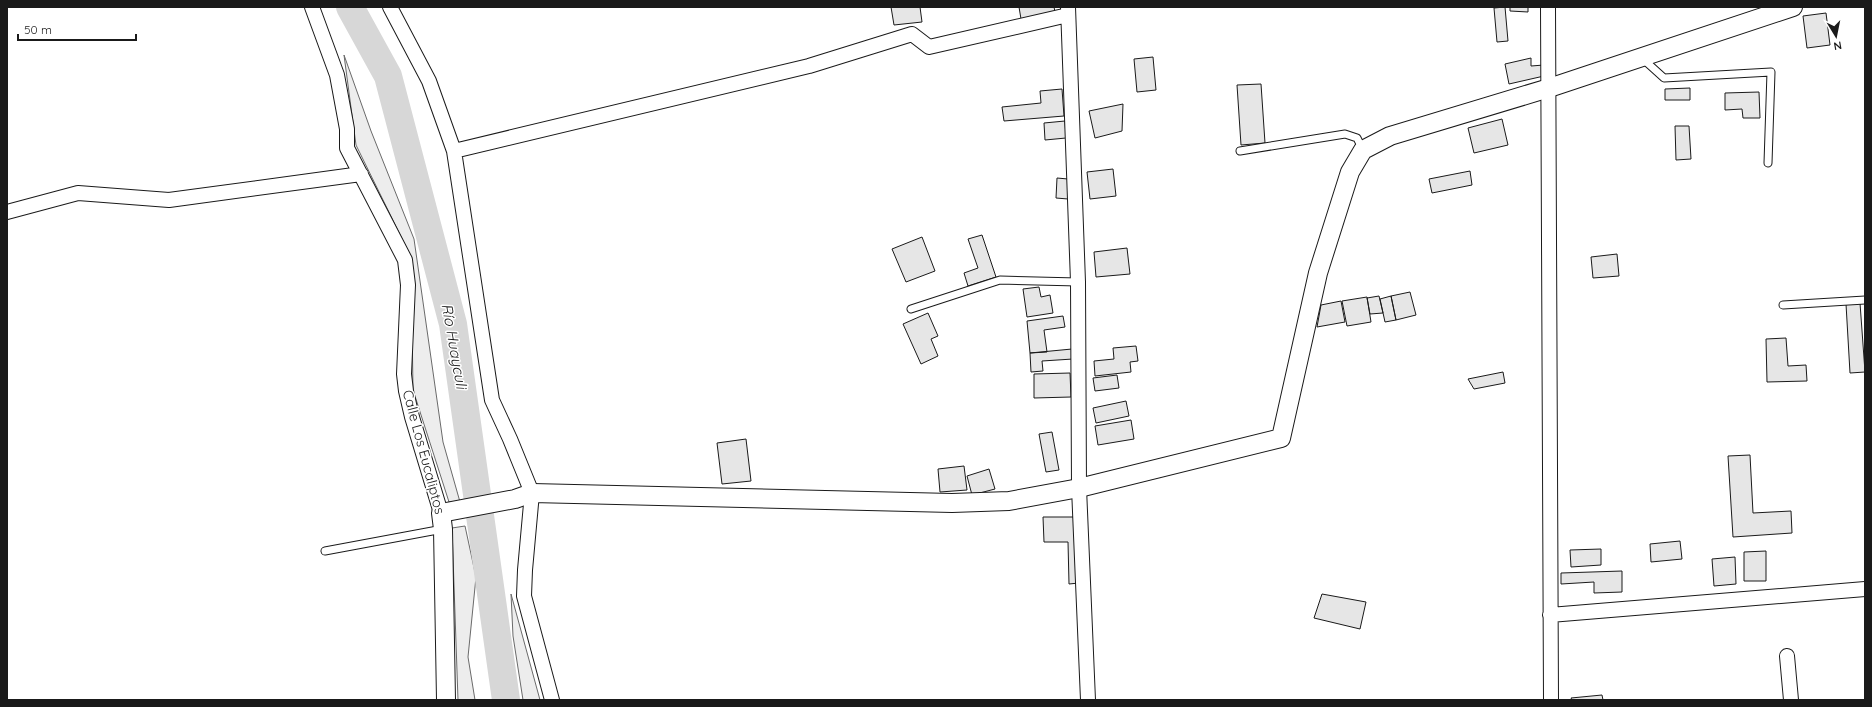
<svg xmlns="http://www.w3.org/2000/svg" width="1872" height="707" viewBox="0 0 1872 707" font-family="Quicksand,sans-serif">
	<rect width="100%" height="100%" fill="#fff"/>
	<path fill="#ededed" stroke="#6a6a6a" d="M344,55l27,76 43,108 29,203 17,60h-11l-36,-112 -2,-133 -55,-112z
		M465,526l11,51 -8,80 7,43h-17l-6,-172z
		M511,594l29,106h-17l-10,-64z"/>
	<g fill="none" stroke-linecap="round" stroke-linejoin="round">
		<path stroke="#d7d7d7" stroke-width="28" d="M350,7l38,69 65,248 53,376"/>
	</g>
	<path fill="#e6e6e6" stroke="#1a1a1a" d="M891,7h29l2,15 -28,3z
		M1019,7h35l1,5 -34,7z
		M1505,7l3,34 -11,1 -3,-34z
		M1510,7h18v5l-18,-1z
		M1826,13l4,32 -23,3 -4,-32z
		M1153,57l3,33 -19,2 -3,-33z
		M1531,58v8l13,-1v11l-35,8 -4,-20z
		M1261,84l4,59 -24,2 -4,-60z
		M1690,88v12h-25v-11z
		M1062,89l2,27 -60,5 -2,-14 39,-4 -1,-12z
		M1759,92l1,26h-17l-1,-9 -17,1v-17z
		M1123,104l-1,27 -27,7 -6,-27z
		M1502,119l6,26 -34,8 -6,-25z
		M1065,121l1,17 -21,2 -1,-17z
		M1675,126h14l2,33 -15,1z
		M1113,169l3,27 -26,3 -3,-27z
		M1470,171l2,14 -40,8 -3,-14z
		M1057,178l11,1v20l-12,-1z
		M982,235l14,42 -28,9 -4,-13 14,-5 -10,-29z
		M922,237l13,34 -29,11 -14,-33z
		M1127,248l3,26 -34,3 -2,-25z
		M1617,254l2,22 -26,2 -2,-21z
		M1039,287l2,10 9,-2 3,18 -26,4 -4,-28z
		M1410,292l6,23 -20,5 -5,-24z
		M1379,296l4,17 -13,1 -3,-16z
		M1391,296l5,24 -11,2 -5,-23z
		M1367,297l4,25 -24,4 -5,-25z
		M1341,301l4,21 -28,5 4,-22z
		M1860,303l5,69 -15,1 -4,-69z
		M928,313l10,23 -7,3 7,17 -17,8 -18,-40z
		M1063,316l2,11 -21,3 3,22 -17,1 -3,-32z
		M1786,338l2,28 18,-1 1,16 -40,1 -1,-43z
		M1136,346l2,15 -8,1 1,10 -36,4 -1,-15 20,-2 -1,-11z
		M1072,349l1,10 -31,2 1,10 -12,1 -1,-19z
		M1503,372l2,11 -31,6 -6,-10z
		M1070,373l1,24 -37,1v-24z
		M1117,375l2,13 -24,3 -2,-13z
		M1126,401l3,15 -33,7 -3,-15z
		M1131,420l3,19 -36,6 -3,-19z
		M1052,432l7,38 -13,2 -7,-38z
		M746,439l5,42 -29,3 -5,-41z
		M1750,455l3,58 38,-2 1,22 -59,4 -5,-81z
		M964,466l3,24 -27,2 -2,-23z
		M989,469l6,20 -23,6 -5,-19z
		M1043,517h35l1,66 -10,1 -1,-42h-24z
		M1680,541l2,18 -31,3 -1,-18z
		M1601,549v16l-30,2 -1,-17z
		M1766,551v30h-22v-29z
		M1735,557l1,27 -22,2 -2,-27z
		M1622,571v21l-28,1v-11l-33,2v-11z
		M1322,594l44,8 -6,27 -46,-11z
		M1602,695l1,5h-31l-1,-2z"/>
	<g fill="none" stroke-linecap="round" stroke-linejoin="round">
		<g stroke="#1a1a1a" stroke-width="9">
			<path id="service" d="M1643,59l21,19 107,-6 -3,91
				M1240,151l105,-17 12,4 6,12
				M1783,305l82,-5
				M911,309l89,-29 78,2
				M325,551l118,-22"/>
		</g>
		<g stroke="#1a1a1a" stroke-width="16">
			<path id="minor" d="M312,7l25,68 10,54v19l58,112 3,25 -4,89 2,17 6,26 29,96
				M390,7l39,74 25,70 38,249 18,39 22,54 -7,77 -1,26 28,104
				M1068,7l10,275 1,206 9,212
				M1548,7l3,693
				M454,151l355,-85 103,-32 17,13 139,-32
				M7,212l71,-19 91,7 192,-26
				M1550,615l315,-26
				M1787,656l4,44"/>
		</g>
		<g stroke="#1a1a1a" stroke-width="20">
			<path id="tertiary" d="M446,700l-3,-171 -2,-16 74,-14 17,-6 420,10 57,-2 70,-13 202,-50 37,-165 32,-101 13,-22 27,-14 159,-48 244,-81"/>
		</g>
		<use href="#service" stroke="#fff" stroke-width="7"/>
		<use href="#minor" stroke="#fff" stroke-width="14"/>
		<use href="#tertiary" stroke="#fff" stroke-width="18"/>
	</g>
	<g text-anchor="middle" stroke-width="3" stroke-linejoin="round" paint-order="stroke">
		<g font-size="14" fill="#1a1a1a" stroke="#fff">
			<text transform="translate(424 452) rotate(75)" y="5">Calle Los Eucaliptos</text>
		</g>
		<g font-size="15" font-style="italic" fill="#1a1a1a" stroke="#fff">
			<text transform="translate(454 346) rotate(80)" y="5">Río Huayculi</text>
		</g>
	</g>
	<rect width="1872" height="707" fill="none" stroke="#1a1a1a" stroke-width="16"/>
	<g transform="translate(1836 36) rotate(170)" stroke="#ffffff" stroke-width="3" paint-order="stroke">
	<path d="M0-3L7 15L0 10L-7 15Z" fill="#1a1a1a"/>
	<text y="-6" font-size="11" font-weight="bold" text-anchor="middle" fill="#1a1a1a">N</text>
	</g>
	<path d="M18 34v6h118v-6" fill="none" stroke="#1a1a1a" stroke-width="2"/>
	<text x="24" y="34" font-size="12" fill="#1a1a1a" stroke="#ffffff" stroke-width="3" paint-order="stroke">50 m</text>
</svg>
